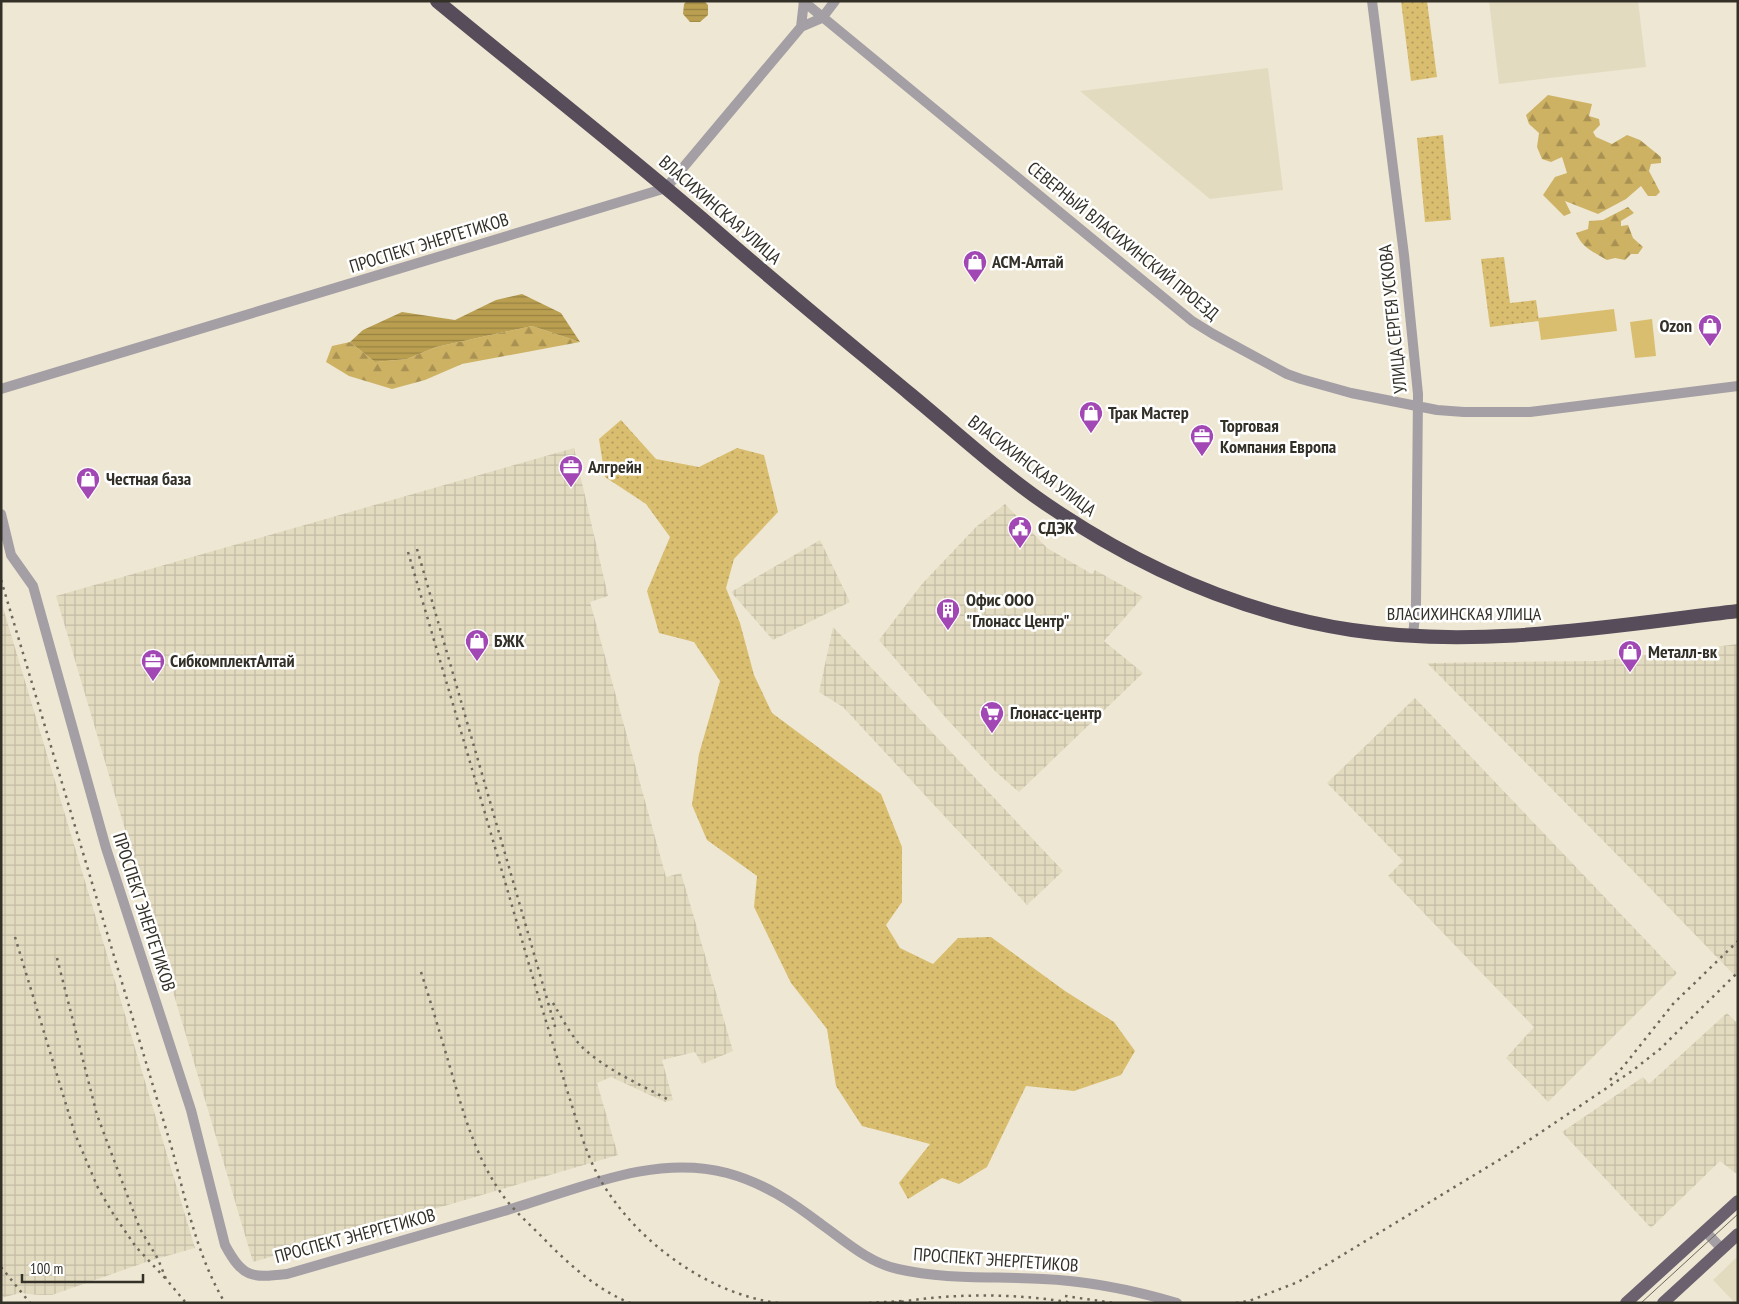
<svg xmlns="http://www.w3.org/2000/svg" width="1739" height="1304" viewBox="0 0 1739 1304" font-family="'PT Sans Narrow',sans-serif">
	<defs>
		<pattern id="industrial-grid" width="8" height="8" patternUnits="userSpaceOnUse" patternTransform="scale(1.25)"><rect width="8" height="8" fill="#e3dbc0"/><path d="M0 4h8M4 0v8" fill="none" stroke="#c3bca5"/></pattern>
		<pattern id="grass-dots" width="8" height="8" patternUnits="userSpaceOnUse" patternTransform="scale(1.25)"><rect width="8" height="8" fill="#dabe70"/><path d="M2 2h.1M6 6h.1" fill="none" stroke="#b19b5c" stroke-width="1.8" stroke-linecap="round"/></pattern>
		<pattern id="forest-firs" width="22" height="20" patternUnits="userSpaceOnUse" patternTransform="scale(1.25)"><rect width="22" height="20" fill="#ceb263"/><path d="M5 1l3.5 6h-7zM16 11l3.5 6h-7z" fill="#a89152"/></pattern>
		<pattern id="water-rules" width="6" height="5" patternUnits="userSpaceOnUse" patternTransform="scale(1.25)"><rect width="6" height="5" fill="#ba9f50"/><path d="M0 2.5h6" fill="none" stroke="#988242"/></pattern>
	</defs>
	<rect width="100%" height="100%" fill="#eee7d3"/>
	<path fill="#e3dbc0" d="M1489,1h149l8,66 -147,17z
		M1268,68l15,122 -73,9 -130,-108z
		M1738,1256v47h-3l-22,-23z"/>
	<path fill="url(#industrial-grid)" d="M574,448l34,148 -18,6 76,275 15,-4 52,178 -31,13 -7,-12 -33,8 11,40 -8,2 -54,-25 -14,6 21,72 -365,107 -197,-666z
		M1005,504l42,44 45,26 3,-4 48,27 -39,44 39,32 -124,119 -23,-20 -50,-54 -67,-78 43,-56 55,-58z
		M820,540l30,62 -77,38 -42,-48z
		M1,601l194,647 -46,13 -97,34h-13l-19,-2 -19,5z
		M833,627l230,244 -36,34 -184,-198 -24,-15z
		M1738,644v335l-92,-95 -219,-221 172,-2z
		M1415,698l262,275 -129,129 -42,-44 28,-31 -146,-151 15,-15 -76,-78z
		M1727,1013l11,11v151l-18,-14 -69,67 -89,-96 81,-55 6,7z"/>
	<path fill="url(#grass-dots)" d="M1401,1h26l10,76 -26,4z
		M1443,135l8,85 -26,2 -8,-84z
		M1504,257l6,46 26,-3 3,21 -49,6 -9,-68z
		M621,420l35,39 43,8 38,-19 27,7 14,57 -44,47 -8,29 14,35 14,52 18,38 109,81 21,53v55l-16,23 14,23 33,16 25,-26 33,-1 74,54 49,31 21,29 -14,24 -47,16 -48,-5 -39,81 -28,17 -17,-6 -34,21 -9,-16 31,-39 -68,-18 -26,-40 -9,-57 -36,-46 -37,-76 3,-31 -50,-36 -15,-35 7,-51 21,-73 -26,-39 -35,-9 -12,-42 23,-54 -24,-33 -41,-27 -6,-38z"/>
	<path fill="url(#forest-firs)" d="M1548,95l44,9 -3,12 10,3 1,6 -7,7 3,5 16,7 15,-9 13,5 21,17v6l-10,1 -2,7 11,21 -4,4h-8l-7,-10 -15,13 -28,15 -33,-13 6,12 -7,3 -21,-21 12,-18 12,-4 -5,-16 -11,5 -9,-3 -5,-12 2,-14 -10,-9 -3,-9z
		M1628,207l6,6 -13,8v5l7,-1 5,13 10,9 -5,7h-7l-6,6 -10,-2 -8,2c-13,-8 -25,-12 -31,-27l12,-4 1,-8 14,-1z
		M532,326l48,16 -118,22 -37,16 -33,9 -43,-13 -23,-14 6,-16 18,-4 25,20 32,-3 29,-12z"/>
	<path fill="#dabe70" d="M1614,309l3,22 -76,9 -3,-22z
		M1652,319l4,37 -21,2 -5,-36z"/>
	<path fill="url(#water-rules)" d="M687,1h17l4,4v10l-8,7h-10l-7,-8 1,-10z
		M522,294l39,19 19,29 -48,-16 -96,21 -29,12 -32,3 -25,-20 13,-12 39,-18 53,8 41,-20z"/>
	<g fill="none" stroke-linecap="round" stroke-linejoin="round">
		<path stroke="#a49ea5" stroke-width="10" d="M803,1l389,320 21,13 74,40 14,5 50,14 86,17 27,2h66l208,-26
			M1372,1l32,254 14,139 -2,210 -3,32
			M801,27l3,-26
			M1,389l665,-201 135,-161 21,-9 13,-17
			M1,514l10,41 22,31 73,262 85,262 34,135c18,33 26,33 62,29 73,-21 145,-42 217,-63 71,-20 148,-58 223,-38 37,10 65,29 94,51 24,17 48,39 77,45 48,11 96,7 145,10 45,2 90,11 134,24
			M1705,1231l17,18"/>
		<path stroke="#6b616e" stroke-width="12" d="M1626,1303l112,-102
			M1663,1303l75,-69"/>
		<path stroke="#574c5a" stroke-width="14" d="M437,1c92,76 186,149 276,227 65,57 131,111 197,166 45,37 88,77 136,110 92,63 196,109 306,126 129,19 258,-4 386,-19"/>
		<path stroke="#6c685c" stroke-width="1" d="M1641,1303l97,-89"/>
		<path stroke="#6c685c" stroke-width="2.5" stroke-dasharray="2.5 5" stroke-linecap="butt" d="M417,549l139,481
			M408,552c41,139 82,277 122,416 12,41 25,82 37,122 10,31 18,63 34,91 36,61 107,113 177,122
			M1,580l171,569c14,52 25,107 53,154
			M15,937l60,197 23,54 14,24 24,35 30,32
			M57,958l40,157 43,114 18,30 8,20 20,24
			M421,972c11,34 21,68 31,102 12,41 23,80 47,116 13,20 33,36 49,53 24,24 50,47 82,60
			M553,1003c9,15 18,33 30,45 24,22 56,36 84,51
			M1610,1080l13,-13 50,-63 65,-63
			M1,1267l29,36
			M1065,1296l49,7
			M869,1303l33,-2
			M894,1303c57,-10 123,-10 179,0
			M1236,1303l13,-2 49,-19 206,-125 128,-86 28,-22 78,-77"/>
	</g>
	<defs>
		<g id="shop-pin" transform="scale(1.25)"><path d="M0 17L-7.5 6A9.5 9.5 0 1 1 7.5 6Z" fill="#a248b4" stroke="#fff"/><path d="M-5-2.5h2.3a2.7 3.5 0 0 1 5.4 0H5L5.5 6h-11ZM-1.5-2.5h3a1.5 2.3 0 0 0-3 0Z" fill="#fff"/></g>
		<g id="office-pin" transform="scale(1.25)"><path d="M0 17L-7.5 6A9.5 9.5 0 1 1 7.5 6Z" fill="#a248b4" stroke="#fff"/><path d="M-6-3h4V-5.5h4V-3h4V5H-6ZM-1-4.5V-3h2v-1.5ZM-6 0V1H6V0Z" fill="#fff"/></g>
		<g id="civic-pin" transform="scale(1.25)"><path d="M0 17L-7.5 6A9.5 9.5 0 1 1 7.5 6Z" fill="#a248b4" stroke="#fff"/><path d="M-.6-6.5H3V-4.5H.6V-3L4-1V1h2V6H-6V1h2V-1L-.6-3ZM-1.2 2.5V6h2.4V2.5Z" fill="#fff"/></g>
		<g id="building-pin" transform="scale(1.25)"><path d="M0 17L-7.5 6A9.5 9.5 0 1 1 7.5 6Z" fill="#a248b4" stroke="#fff"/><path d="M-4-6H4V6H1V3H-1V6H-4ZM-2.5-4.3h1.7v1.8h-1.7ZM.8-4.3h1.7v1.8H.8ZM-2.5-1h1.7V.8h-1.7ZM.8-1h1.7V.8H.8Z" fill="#fff"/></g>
		<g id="supermarket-pin" transform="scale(1.25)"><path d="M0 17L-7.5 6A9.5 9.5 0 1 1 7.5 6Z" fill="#a248b4" stroke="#fff"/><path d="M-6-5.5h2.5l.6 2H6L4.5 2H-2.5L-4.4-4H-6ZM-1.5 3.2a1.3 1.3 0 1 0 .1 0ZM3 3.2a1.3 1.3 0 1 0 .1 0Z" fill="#fff"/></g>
	</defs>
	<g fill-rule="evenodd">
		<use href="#shop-pin" x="975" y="262"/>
		<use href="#shop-pin" x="1710" y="326"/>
		<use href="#shop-pin" x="1091" y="413"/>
		<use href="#office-pin" x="1202" y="436"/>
		<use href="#office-pin" x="571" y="467"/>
		<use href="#shop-pin" x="88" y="479"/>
		<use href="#civic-pin" x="1020" y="528"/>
		<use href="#building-pin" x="948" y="610"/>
		<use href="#shop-pin" x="477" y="641"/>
		<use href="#shop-pin" x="1630" y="652"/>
		<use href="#office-pin" x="153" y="661"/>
		<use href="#supermarket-pin" x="992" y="713"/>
	</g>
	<g text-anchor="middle" stroke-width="5" stroke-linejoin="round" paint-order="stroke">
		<g font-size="18" fill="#333028" stroke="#fff">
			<text transform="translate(720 210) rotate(41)" y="6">ВЛАСИХИНСКАЯ УЛИЦА</text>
			<text transform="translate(1123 241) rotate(39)" y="6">СЕВЕРНЫЙ ВЛАСИХИНСКИЙ ПРОЕЗД</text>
			<text transform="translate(429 243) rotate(-17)" y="6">ПРОСПЕКТ ЭНЕРГЕТИКОВ</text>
			<text transform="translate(1393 319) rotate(-96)" y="6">УЛИЦА СЕРГЕЯ УСКОВА</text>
			<text transform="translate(1032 466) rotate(37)" y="6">ВЛАСИХИНСКАЯ УЛИЦА</text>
			<text x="1464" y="620">ВЛАСИХИНСКАЯ УЛИЦА</text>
			<text transform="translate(144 912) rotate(72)" y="6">ПРОСПЕКТ ЭНЕРГЕТИКОВ</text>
			<text transform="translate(355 1236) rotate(-15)" y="6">ПРОСПЕКТ ЭНЕРГЕТИКОВ</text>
			<text transform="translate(996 1260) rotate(4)" y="6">ПРОСПЕКТ ЭНЕРГЕТИКОВ</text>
		</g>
		<g font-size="18" font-weight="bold" fill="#333028" stroke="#fff" text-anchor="start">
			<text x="992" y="268">АСМ-Алтай</text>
			<text x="1692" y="332" text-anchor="end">Ozon</text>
			<text x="1108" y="419">Трак Мастер</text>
			<text x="1220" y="432">Торговая<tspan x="1220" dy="21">Компания Европа</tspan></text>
			<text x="588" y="473">Алгрейн</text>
			<text x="106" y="485">Честная база</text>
			<text x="1038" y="534">СДЭК</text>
			<text x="966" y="606">Офис ООО<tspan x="966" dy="21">"Глонасс Центр"</tspan></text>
			<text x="494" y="647">БЖК</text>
			<text x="1648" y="658">Металл-вк</text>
			<text x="170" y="667">СибкомплектАлтай</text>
			<text x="1010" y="719">Глонасс-центр</text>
		</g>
	</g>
	<rect width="1739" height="1304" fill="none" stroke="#333028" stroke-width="5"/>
	<path d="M22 1274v8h121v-8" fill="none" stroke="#333028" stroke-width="2.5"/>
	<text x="30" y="1274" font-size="15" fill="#333028" stroke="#ffffff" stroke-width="4" paint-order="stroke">100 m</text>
</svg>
